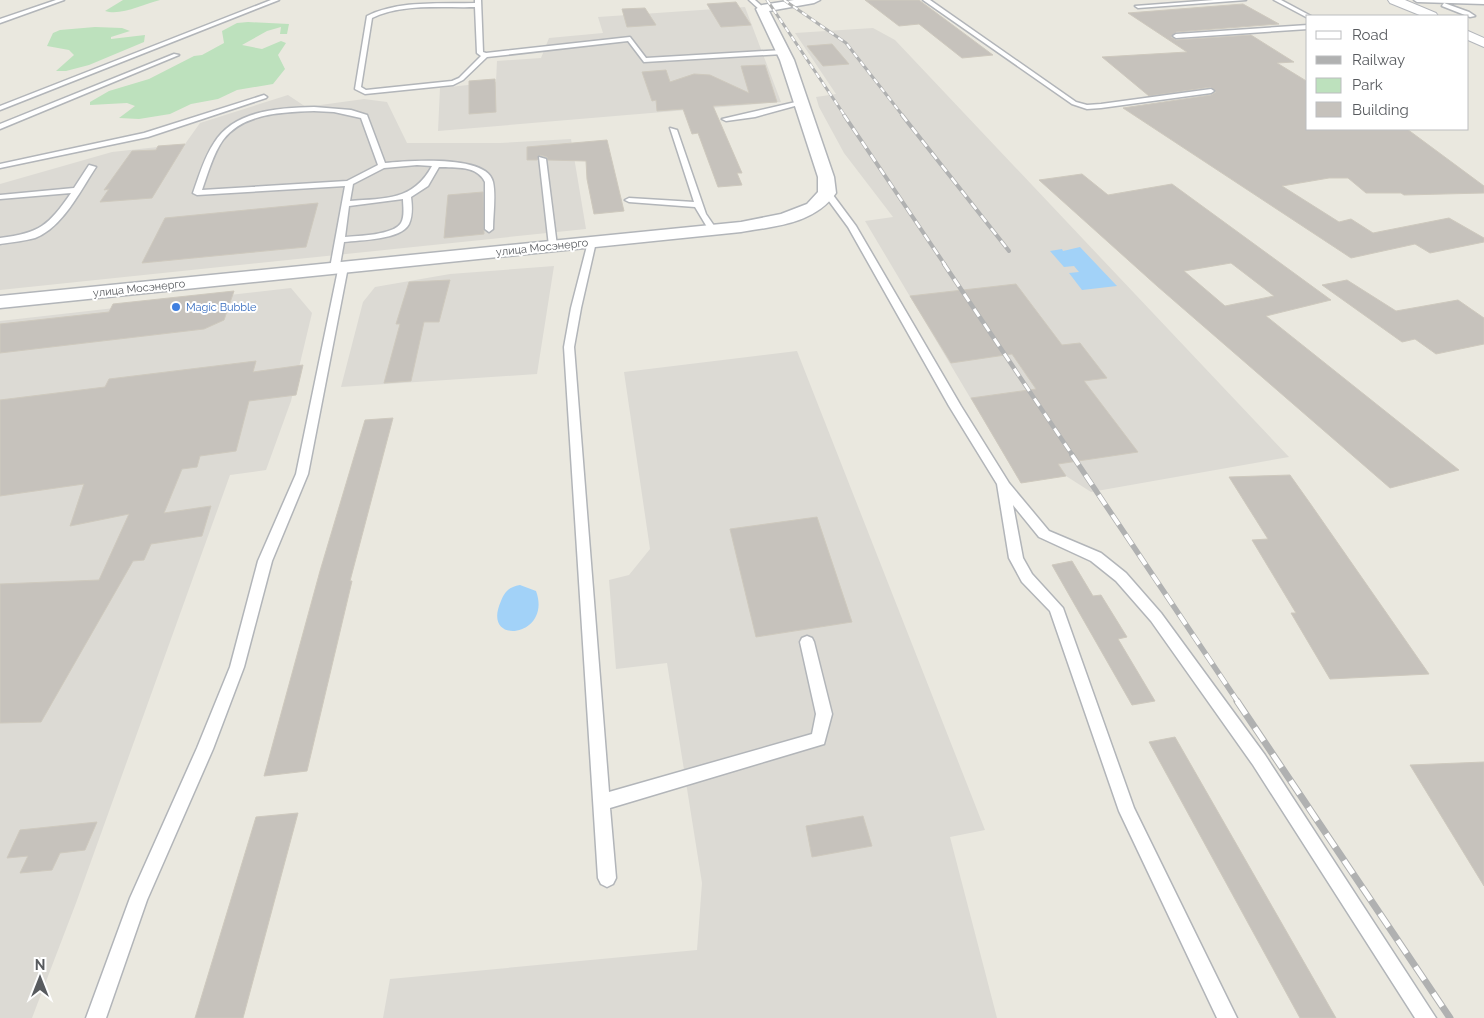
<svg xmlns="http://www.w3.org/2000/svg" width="1484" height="1018" viewBox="0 0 1484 1018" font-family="Raleway,sans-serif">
	<rect width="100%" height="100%" fill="#eae8df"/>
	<path fill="#dcdad4" d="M745,7l36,95 -343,29 2,-43 56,-6 1,-21 44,-3 8,-20 54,-5 -5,-16z
		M873,28l22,12 394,417 -198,35 -25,-16 -45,7 -156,-262 28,-4 -49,-64 -25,-46 -3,-10 20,-3 -41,-61z
		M288,95l18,12 58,-8 23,3 20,41h93l71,-4 15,90 -586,61v-106l112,-32 73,-8 15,-21z
		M554,266l-17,108 -196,13 22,-85 12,-15 75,-13z
		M291,288l21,25 -21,88 -25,69 -36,5 -154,428 -44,115h-32v-697z
		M797,351l188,479 -35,7 47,181h-614l7,-39 307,-29 5,-67 -35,-220 -51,6 -7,-89 20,-5 21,-26 -26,-177z"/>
	<path fill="#bde1bd" d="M123,0h37c-16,4 -39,16 -55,11z
		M248,22l41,2 -2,10h-7l1,-7 -14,4 -25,14 20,4 19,-8 5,2 -8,12 7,14 -12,15 -36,6 -19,9 -27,5 -21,10 -31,5 -20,-1 16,-12 -8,-3 -37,2v-3l19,-11 40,-12 45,-23 8,-1 22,-12 -2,-12 15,-8z
		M95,27l27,1 8,3 -19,6v2l34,-4 -1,7 -55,23 -23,6h-10l18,-16 -5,-5 -22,-4 6,-13 7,-3z"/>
	<path fill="#a2d2f8" d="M1080,247l37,39 -35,4 -13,-17 10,-1 -5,-6 -10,1 -14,-16 12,-2 1,2z
		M520,585l16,6c17,46 -56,56 -35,10 4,-10 8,-14 19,-16z"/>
	<path fill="#c6c2bc" stroke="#cec9be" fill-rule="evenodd" d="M865,0h54l74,55 -31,3 -43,-34 -20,2z
		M736,2l15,23 -30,2 -14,-23z
		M1243,4l36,20 -103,8 -5,5 5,3 75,-5 43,27 -17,1 31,19v47h99l77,57v7l-80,2 -3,-2h-35l-18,-15h-19l-47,8 57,36 12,-3 22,14 76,-15 35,20v4l-54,11 -15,-9 -64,14 -228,-150 88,-13 5,-3 -5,-5 -62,9 -47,-39 85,-5 -59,-39z
		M645,8l11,17 -29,2 -5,-18z
		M832,44l17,20 -26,2 -16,-20z
		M765,65l12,37 -64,4 29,67h-5l5,12 -24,2 -20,-54 -6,1 -9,-25 -26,2 -1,-11 -4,1 -10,-29 24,-2 4,12 24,-8 16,1 39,18 -8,-27z
		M495,79l1,33 -27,2v-33z
		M607,140l17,71 -30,3 -7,-35 -1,-18 -38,-1 -1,-3 -7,-2 -3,5h-10v-13z
		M185,144l-33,54 -52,4 9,-13 -5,1 28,-39 24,-1 2,-4z
		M1082,174l26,21 64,-11 159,116 -65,16 193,154 -69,18 -233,-202 -118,-106zM1231,263l43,33 -49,10 -41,-35z
		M483,192l1,42 -40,4 4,-43z
		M318,203l-12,44 -164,16 23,-45z
		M450,280l-11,42h-15l-13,59 -27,2 16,-59h-4l13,-42z
		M1347,280l49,31 62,-11 26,18v26l-48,10 -21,-15 -13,3 -80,-57z
		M1016,284l46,61 18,-2 27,35 -23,3 54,71 -80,12 8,12 -45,7 -50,-85 65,-9 -24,-35 -61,9 -41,-67z
		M234,291l-10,29 -20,9 -204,24v-29l109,-12 4,-8z
		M256,361l-3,11 50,-7 -7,30 -47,6 -13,50 -36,5 -3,11 -15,2 -18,44 47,-7 -9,30 -51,8 -7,16 -11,1 -92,161 -41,1v-139l99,-4 30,-66 -59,12 14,-42 -84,12v-96l105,-13 4,-8z
		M393,418l-43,163h2l-45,190 -43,5 56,-205 45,-151z
		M1290,475l22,31 117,168 -99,5 -39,-66h5l-44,-73 16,-1 -39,-62z
		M817,517l35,105 -96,15 -26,-108z
		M1072,561l21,35 8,-1 26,42 -9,2 37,62 -23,4 -80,-140z
		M1175,737l161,281h-36l-151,-276z
		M1484,762v124l-74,-121z
		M298,813l-55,205h-48l61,-201z
		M863,816l9,30 -60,11 -6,-31z
		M97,822l-12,28 -25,3 -8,17 -32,3 8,-17 -21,2 13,-28z"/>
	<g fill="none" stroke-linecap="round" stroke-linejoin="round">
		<g stroke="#b2b5b9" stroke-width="3">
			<path id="lane" d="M56,0h8l-64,23v-4z
				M271,0h8l-279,110v-4z
				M475,0h6l2,52 3,1 144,-16 16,21 137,-8 3,2 -3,2 -139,8 -16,-21 -141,16 -24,23 -10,5 -88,9 -10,-5 12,-73c32,-16 73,-12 108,-13zM475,7l2,46 4,3 -22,22 -7,3 -86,9 -5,-3 11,-69c30,-15 70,-10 103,-11z
				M749,0h6l10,9 -5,1z
				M923,0h7l146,102 11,3 14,-1 110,-15 3,2 -3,2 -110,15 -14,1 -15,-5z
				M1214,0h32l-108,8 -3,-2z
				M1274,0h7l30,16 -5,1z
				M1414,0h70v4l-67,-2z
				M1444,3l25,9 6,4 -5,1 -28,-11z
				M1308,25v4l-132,9 -3,-2 3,-2z
				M174,54l5,1 -179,74v-5z
				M264,95l3,2 -1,1 -118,39 -148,31v-4l144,-31z
				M800,101l3,2 -1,1 -47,13 -29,4 -4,-2z
				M314,107l37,3 16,5 18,48c22,-2 102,-9 108,19 3,14 0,33 0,47l-4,3 -4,-3v-47c-8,-17 -29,-14 -46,-15l-11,19 -17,11c1,8 2,18 -2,27 -8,16 -49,16 -65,18l-4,23h6l2,2 -40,207 -36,87 -28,106 -31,82 -66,151 -41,118h-20l44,-120 67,-150 33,-81 28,-106 38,-87 42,-204h-6l-2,-2 15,-82 -148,9 -4,-2c6,-17 11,-35 21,-50 20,-33 65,-35 100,-36zM314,111l20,1 27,6 17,47 -31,16 -145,9c6,-17 11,-36 21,-50 20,-27 61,-28 91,-29zM417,165l15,1c-19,35 -46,32 -82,35l3,-17 31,-16zM403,199c0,7 2,17 -2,24 -7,12 -43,13 -56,14l4,-31z
				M670,128l7,2 29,84 11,16 -1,2h-6l-15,-25 -66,-5 -4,-2 4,-2 65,4z
				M539,157l7,2 11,87 -4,3 -4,-3z
				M89,165l7,2c-16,24 -33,60 -61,71 -11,3 -23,4 -35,6v-6c40,-5 48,-12 71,-45l-71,6v-4l74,-7z
				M824,191h6l26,35 105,180 48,77 40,48 52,22 25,20 35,40 104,142 171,263h-21l-162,-253 -102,-144 -35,-40 -25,-20 -52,-24 -26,-32 10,53 9,16 31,34 71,200 103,210h-20l-98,-207 -69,-200 -28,-29 -13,-24 -12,-74 -48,-78 -101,-179 -25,-34z
				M592,239l4,3 -15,66 -7,39 35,445 203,-58 4,-20 -16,-72 2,-4 5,-2 5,2 2,4 18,72 -8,30 -214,64 6,70 -3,6 -6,3 -6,-3 -3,-6 -34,-531 7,-39 17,-66z"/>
		</g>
		<g stroke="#b2b5b9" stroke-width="3">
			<path id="street" d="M794,0h26l-6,3 -45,8 25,49 40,117 2,16c-22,31 -60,33 -95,39l-741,76v-12l741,-74 40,-8 26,-10 11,-12v-15l-38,-117 -24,-51 6,-4z"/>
		</g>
		<g stroke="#b3b6bb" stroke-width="2">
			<path id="secondary" d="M1388,0h17l31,13 2,3h-16l-32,-13z
				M1468,31l16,7v9l-16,-7z"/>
		</g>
		<use href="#lane" fill="#fff" fill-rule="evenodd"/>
		<use href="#street" fill="#fff" fill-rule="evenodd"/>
		<use href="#secondary" fill="#fff" fill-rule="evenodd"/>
		<g stroke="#b0b1b1" stroke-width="3">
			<path id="rail-far4" d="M767,0l78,116
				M784,0l62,43 57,73"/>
		</g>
		<g stroke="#b0b1b1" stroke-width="4">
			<path id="rail-far3" d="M844,115l101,150
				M902,115l107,136"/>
		</g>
		<g stroke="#b0b1b1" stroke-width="4.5">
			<path id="rail-far2" d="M944,264l129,192"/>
		</g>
		<g stroke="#b0b1b1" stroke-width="5.5">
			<path id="rail-far1" d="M1072,455l166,247"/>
		</g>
		<g stroke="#b0b1b1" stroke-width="7">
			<path id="rail" d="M1237,701l213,317"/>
		</g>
		<use href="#rail-far4" stroke="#fff" stroke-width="2" stroke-dasharray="5.5" stroke-linecap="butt"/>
		<use href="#rail-far3" stroke="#fff" stroke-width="2.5" stroke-dasharray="8" stroke-linecap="butt"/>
		<use href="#rail-far2" stroke="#fff" stroke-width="3" stroke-dasharray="9" stroke-linecap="butt"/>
		<use href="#rail-far1" stroke="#fff" stroke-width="4" stroke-dasharray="12" stroke-linecap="butt"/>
		<use href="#rail" stroke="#fff" stroke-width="5" stroke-dasharray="16" stroke-linecap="butt"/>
	</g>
	<circle fill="#3f7fe0" stroke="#fff" stroke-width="2" cx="176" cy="307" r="5"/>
	<g text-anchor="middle" stroke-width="4" stroke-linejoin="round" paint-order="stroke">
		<g font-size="11" fill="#585b5f" stroke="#fff">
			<text transform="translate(542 247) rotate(-6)" y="4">улица Мосэнерго</text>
			<text transform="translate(139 288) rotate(-6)" y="4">улица Мосэнерго</text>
		</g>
		<g font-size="11" fill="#366cbe" stroke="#fff" text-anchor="start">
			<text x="186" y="311">Magic Bubble</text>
		</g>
	</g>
	<rect x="1306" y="15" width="162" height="115" fill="#ffffff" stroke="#bcbdbf"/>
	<rect x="1316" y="31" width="25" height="8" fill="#ffffff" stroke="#bcbdbf"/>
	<text x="1352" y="40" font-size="15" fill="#585b5f">Road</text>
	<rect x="1316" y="56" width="25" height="8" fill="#b0b1b1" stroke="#bcbdbf"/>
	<text x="1352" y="65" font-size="15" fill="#585b5f">Railway</text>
	<rect x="1316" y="78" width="25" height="15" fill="#bde1bd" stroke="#bcbdbf"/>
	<text x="1352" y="90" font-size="15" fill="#585b5f">Park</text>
	<rect x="1316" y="102" width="25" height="15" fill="#c6c2bc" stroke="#bcbdbf"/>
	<text x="1352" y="115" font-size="15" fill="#585b5f">Building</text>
	<g transform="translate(40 978)" stroke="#ffffff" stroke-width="4" paint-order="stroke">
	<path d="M0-4L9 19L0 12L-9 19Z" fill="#585b5f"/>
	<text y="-8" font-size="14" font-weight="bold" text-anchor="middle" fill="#585b5f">N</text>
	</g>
</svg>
